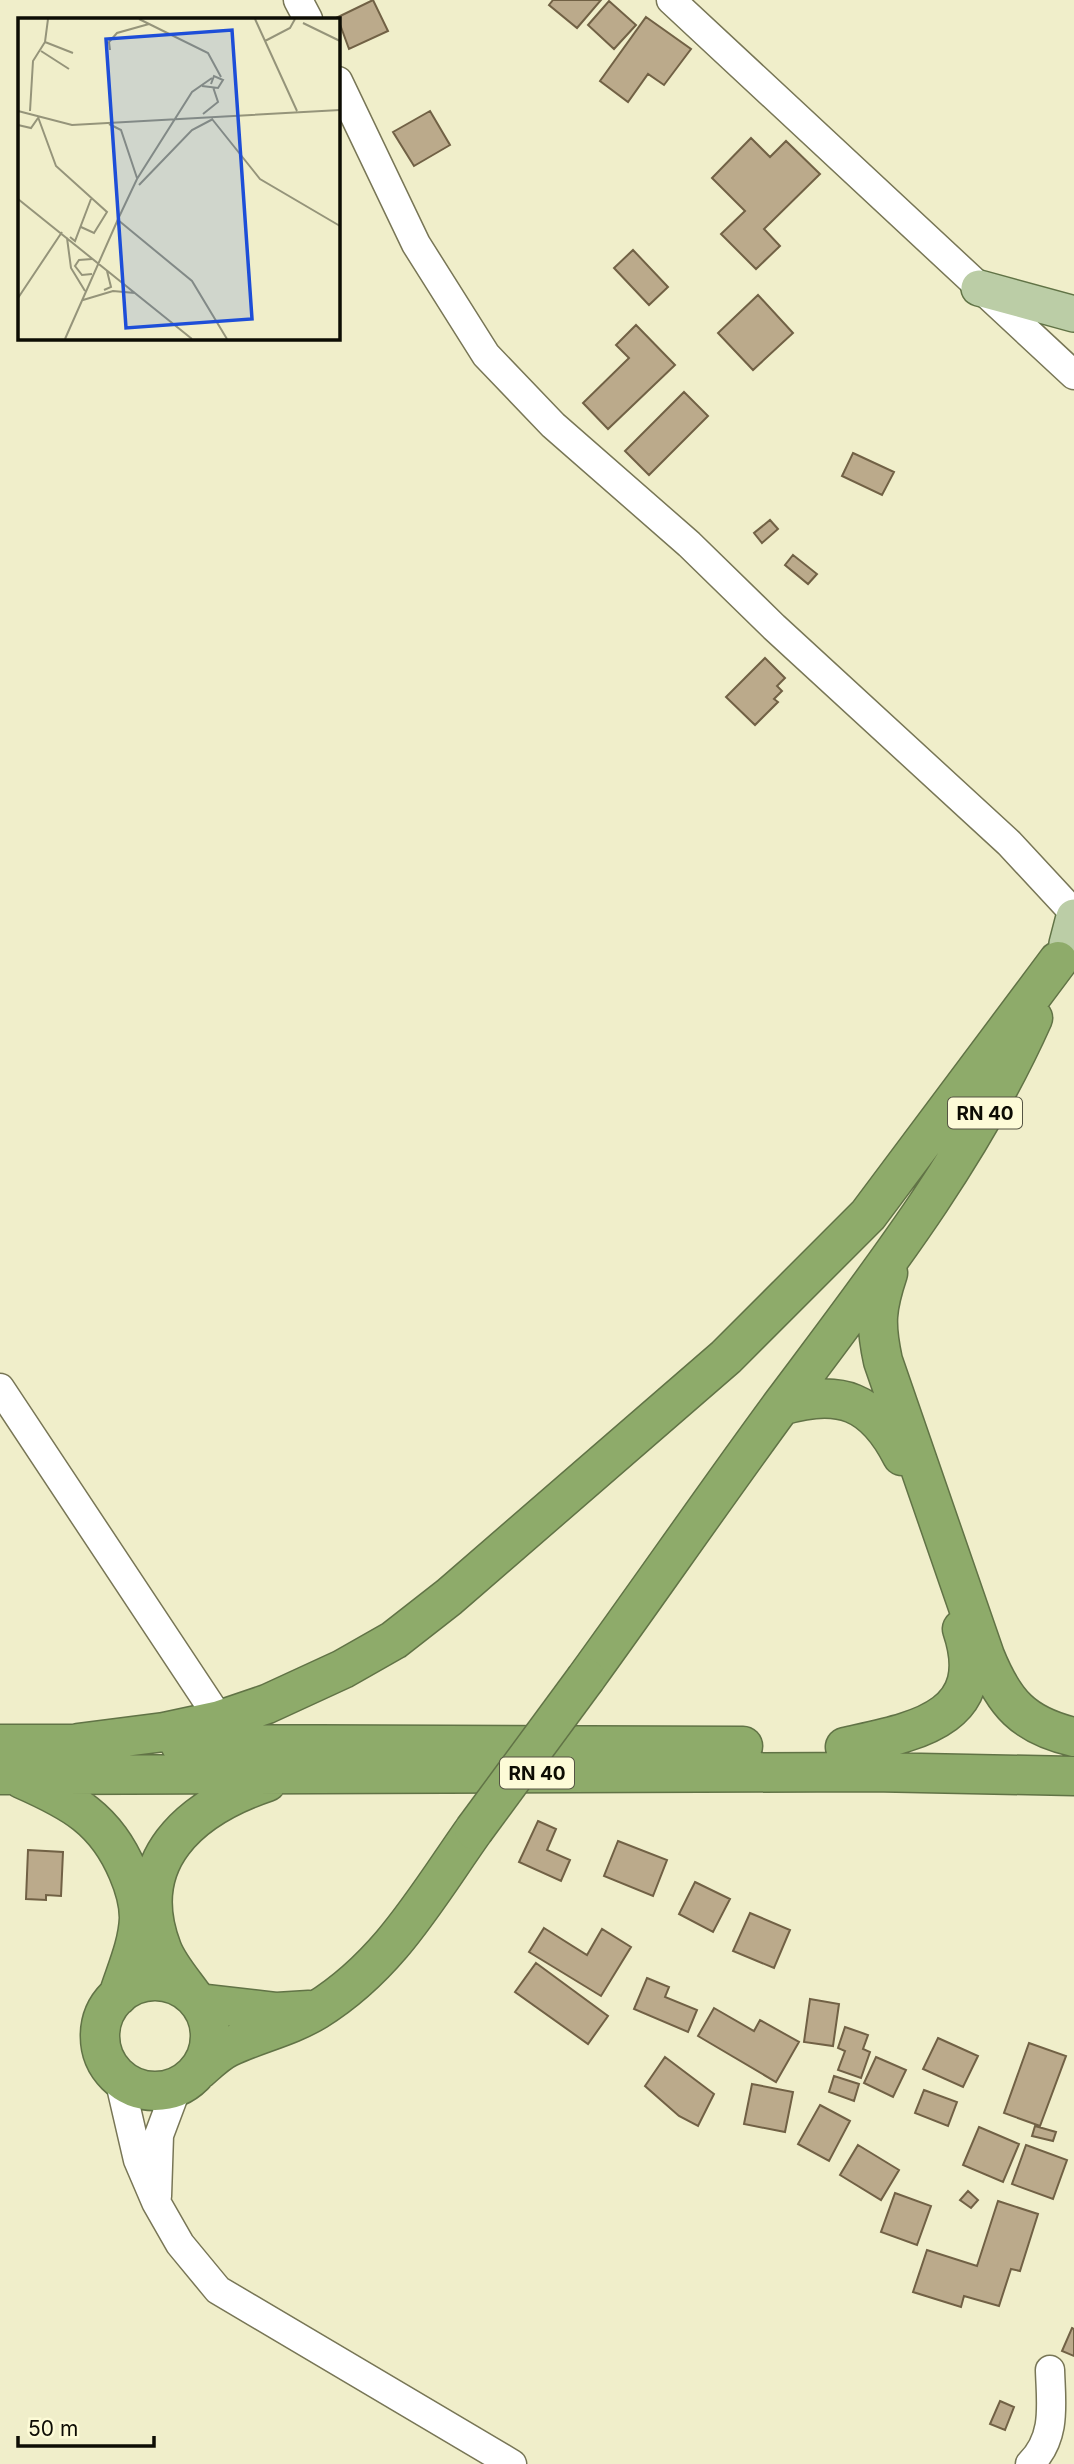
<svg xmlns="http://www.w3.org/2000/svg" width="1074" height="2464" viewBox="0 0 1074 2464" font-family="Inter,sans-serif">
	<rect width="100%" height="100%" fill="#f0eeca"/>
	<path fill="#bbaa8b" stroke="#716145" stroke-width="2" d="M373,0l15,31 -39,18 -11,-30h-4z
		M553,0h48l-24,28 -28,-23z
		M609,1l27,24 -22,24 -26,-24z
		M646,17l45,32 -27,36 -16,-11 -20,28 -28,-21z
		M430,111l20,34 -36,21 -21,-34z
		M751,138l19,19 16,-16 34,33 -56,55 16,17 -24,23 -35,-35 24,-23 -33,-33z
		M633,250l35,37 -19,18 -35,-37z
		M758,295l35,38 -40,37 -35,-37z
		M636,325l39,40 -67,64 -25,-26 46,-45 -13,-13z
		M684,392l24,24 -59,59 -24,-24z
		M853,453l41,19 -12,23 -40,-19z
		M770,520l8,9 -16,14 -8,-10z
		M793,555l24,19 -9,10 -23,-19z
		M765,658l20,20 -8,8 5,5 -8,8 4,3 -23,23 -29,-28z
		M538,1821l18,8 -9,21 23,10 -9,21 -42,-19z
		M618,1841l49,19 -14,36 -49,-20z
		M28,1850l35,2 -2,44 -15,-1v5l-20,-1z
		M695,1882l35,17 -17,33 -34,-18z
		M750,1913l40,17 -16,38 -41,-17z
		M544,1928l43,27 15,-26 29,18 -30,49 -72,-44z
		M536,1963l72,53 -20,28 -73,-52z
		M647,1978l22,9 -4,10 32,13 -9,22 -54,-23z
		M810,1999l29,5 -6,42 -29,-4z
		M714,2008l40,23 6,-11 39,22 -23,40 -78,-46z
		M845,2027l23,8 -5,14 7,3 -9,26 -23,-8 7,-19 -7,-3z
		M938,2038l40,18 -15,31 -40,-18z
		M1029,2043l37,13 -26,70 -36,-13z
		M665,2057l49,37 -16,32 -19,-10 -34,-30z
		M876,2057l30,13 -13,27 -29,-14z
		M834,2076l25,8 -5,17 -25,-9z
		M752,2084l41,8 -8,40 -41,-8z
		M924,2090l33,12 -9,24 -33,-13z
		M820,2105l30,16 -21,40 -31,-17z
		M1035,2126l21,6 -3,9 -21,-5z
		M979,2127l40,17 -16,38 -40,-17z
		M858,2145l41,25 -18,30 -41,-25z
		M1026,2145l41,15 -14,39 -41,-15z
		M968,2191l10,9 -7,8 -11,-8z
		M895,2193l36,13 -14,39 -36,-13z
		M998,2201l40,13 -18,57 -9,-2 -12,37 -35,-10 -3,11 -48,-15 14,-42 50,16z
		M1072,2328l2,1v27l-12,-5z
		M1000,2401l14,6 -9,23 -15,-6z"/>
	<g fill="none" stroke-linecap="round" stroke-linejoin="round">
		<g stroke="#787656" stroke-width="31">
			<path id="minor" d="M298,0l10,19
				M671,0l403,375
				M338,81l78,163 70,111 67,70 136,119 85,83 235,216 65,70
				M0,1388l220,332
				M119,2078l19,82 18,42 24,42 38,46 294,174
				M157,2196l2,-61 18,-48
				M1030,2464c27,-27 21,-60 20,-94"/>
		</g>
		<g stroke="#617346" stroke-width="38">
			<path id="major" d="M979,288l95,26
				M1067,944l7,-27"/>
		</g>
		<g stroke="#617346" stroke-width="41">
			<path id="highway" d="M888,1273c-12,36 -13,51 -5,88l102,295c19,47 38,69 89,81
				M781,1406c59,-18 93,-5 121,50
				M586,1678c66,-91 130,-184 197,-275 92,-123 187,-244 250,-385
				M78,1743l86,-11 56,-12 47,-16 76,-35 51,-29 55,-43 277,-240 142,-142 190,-254
				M0,1744h102
				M180,1744l563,2
				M845,1747c66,-15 148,-26 117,-118
				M0,1775l872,-3 202,4
				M22,1779c50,22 84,40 106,93 6,14 11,31 11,46 -1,27 -13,53 -21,78
				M100 2036a55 55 0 1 1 110 0a55 55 0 1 1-110 0Z
				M192,1995c-10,-14 -24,-30 -30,-46 -34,-88 28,-141 105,-167
				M199,2003l78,9 32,-2
				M199,2070c9,-8 19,-18 30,-23 30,-14 60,-20 88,-37 72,-45 109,-112 157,-180"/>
		</g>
		<use href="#minor" stroke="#fff" stroke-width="28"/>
		<use href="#major" stroke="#bbcda6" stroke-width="35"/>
		<use href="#highway" stroke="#8eab6a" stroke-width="38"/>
		<g stroke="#617346" stroke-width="41" stroke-linecap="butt">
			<path id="highway-bridge" d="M474,1830l112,-152"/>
		</g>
		<use href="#highway-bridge" stroke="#8eab6a" stroke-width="38"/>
	</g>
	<g text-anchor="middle" stroke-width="6" stroke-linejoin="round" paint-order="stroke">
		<g fill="#fdfbd7" stroke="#555443" stroke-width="2">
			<rect x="948" y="1097.5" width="74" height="31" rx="5"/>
			<rect x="500" y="1757.5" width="74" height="31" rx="5"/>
		</g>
		<g font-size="19" font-weight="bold" fill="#0d0c03">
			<text x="985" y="1120">RN 40</text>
			<text x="537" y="1780">RN 40</text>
		</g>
	</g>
	<g transform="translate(18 18)">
		<rect width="322" height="322" fill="#f0eeca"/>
		<path fill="none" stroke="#95947a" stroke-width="2" d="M121,1l69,34 13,24M237,1l42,92M285,5l37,18M247,23l25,-13 5,-9M27,24l28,11M92,32l-1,-8 8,-9 32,-9M23,33l28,18M184,68l16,2 5,-8 -9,-4 -3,8M0,93l54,14 268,-15M12,93l3,-50 12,-19 3,-23M185,96l15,-12 -5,-15M20,99l18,49 51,46 -13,21 -13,-6M194,101l48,60 80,47M91,106l12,6 16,48M0,107l13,3 7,-10M121,167l53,-55 21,-11M0,181l174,140M101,199l18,-38 55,-87 20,-14M100,202l74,61 35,58M52,219l5,4 16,-42M49,220l4,30 14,23M74,256l-10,1 -7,-9 4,-6 13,-1M86,272l7,-3 -4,-16M0,280l44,-66M65,282l30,-9 22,2M47,321l54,-122"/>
		<path fill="#1d4ed8" fill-opacity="0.15" stroke="#1d4ed8" stroke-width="3.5" d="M214,12l20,289 -126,9 -20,-289z"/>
		<rect width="322" height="322" fill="none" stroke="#0d0c03" stroke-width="3.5"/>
	</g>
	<path d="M18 2436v10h136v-10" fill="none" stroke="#0d0c03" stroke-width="3.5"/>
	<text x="28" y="2436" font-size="21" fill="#0d0c03" stroke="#fdfbd7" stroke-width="5" paint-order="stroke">50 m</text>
</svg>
